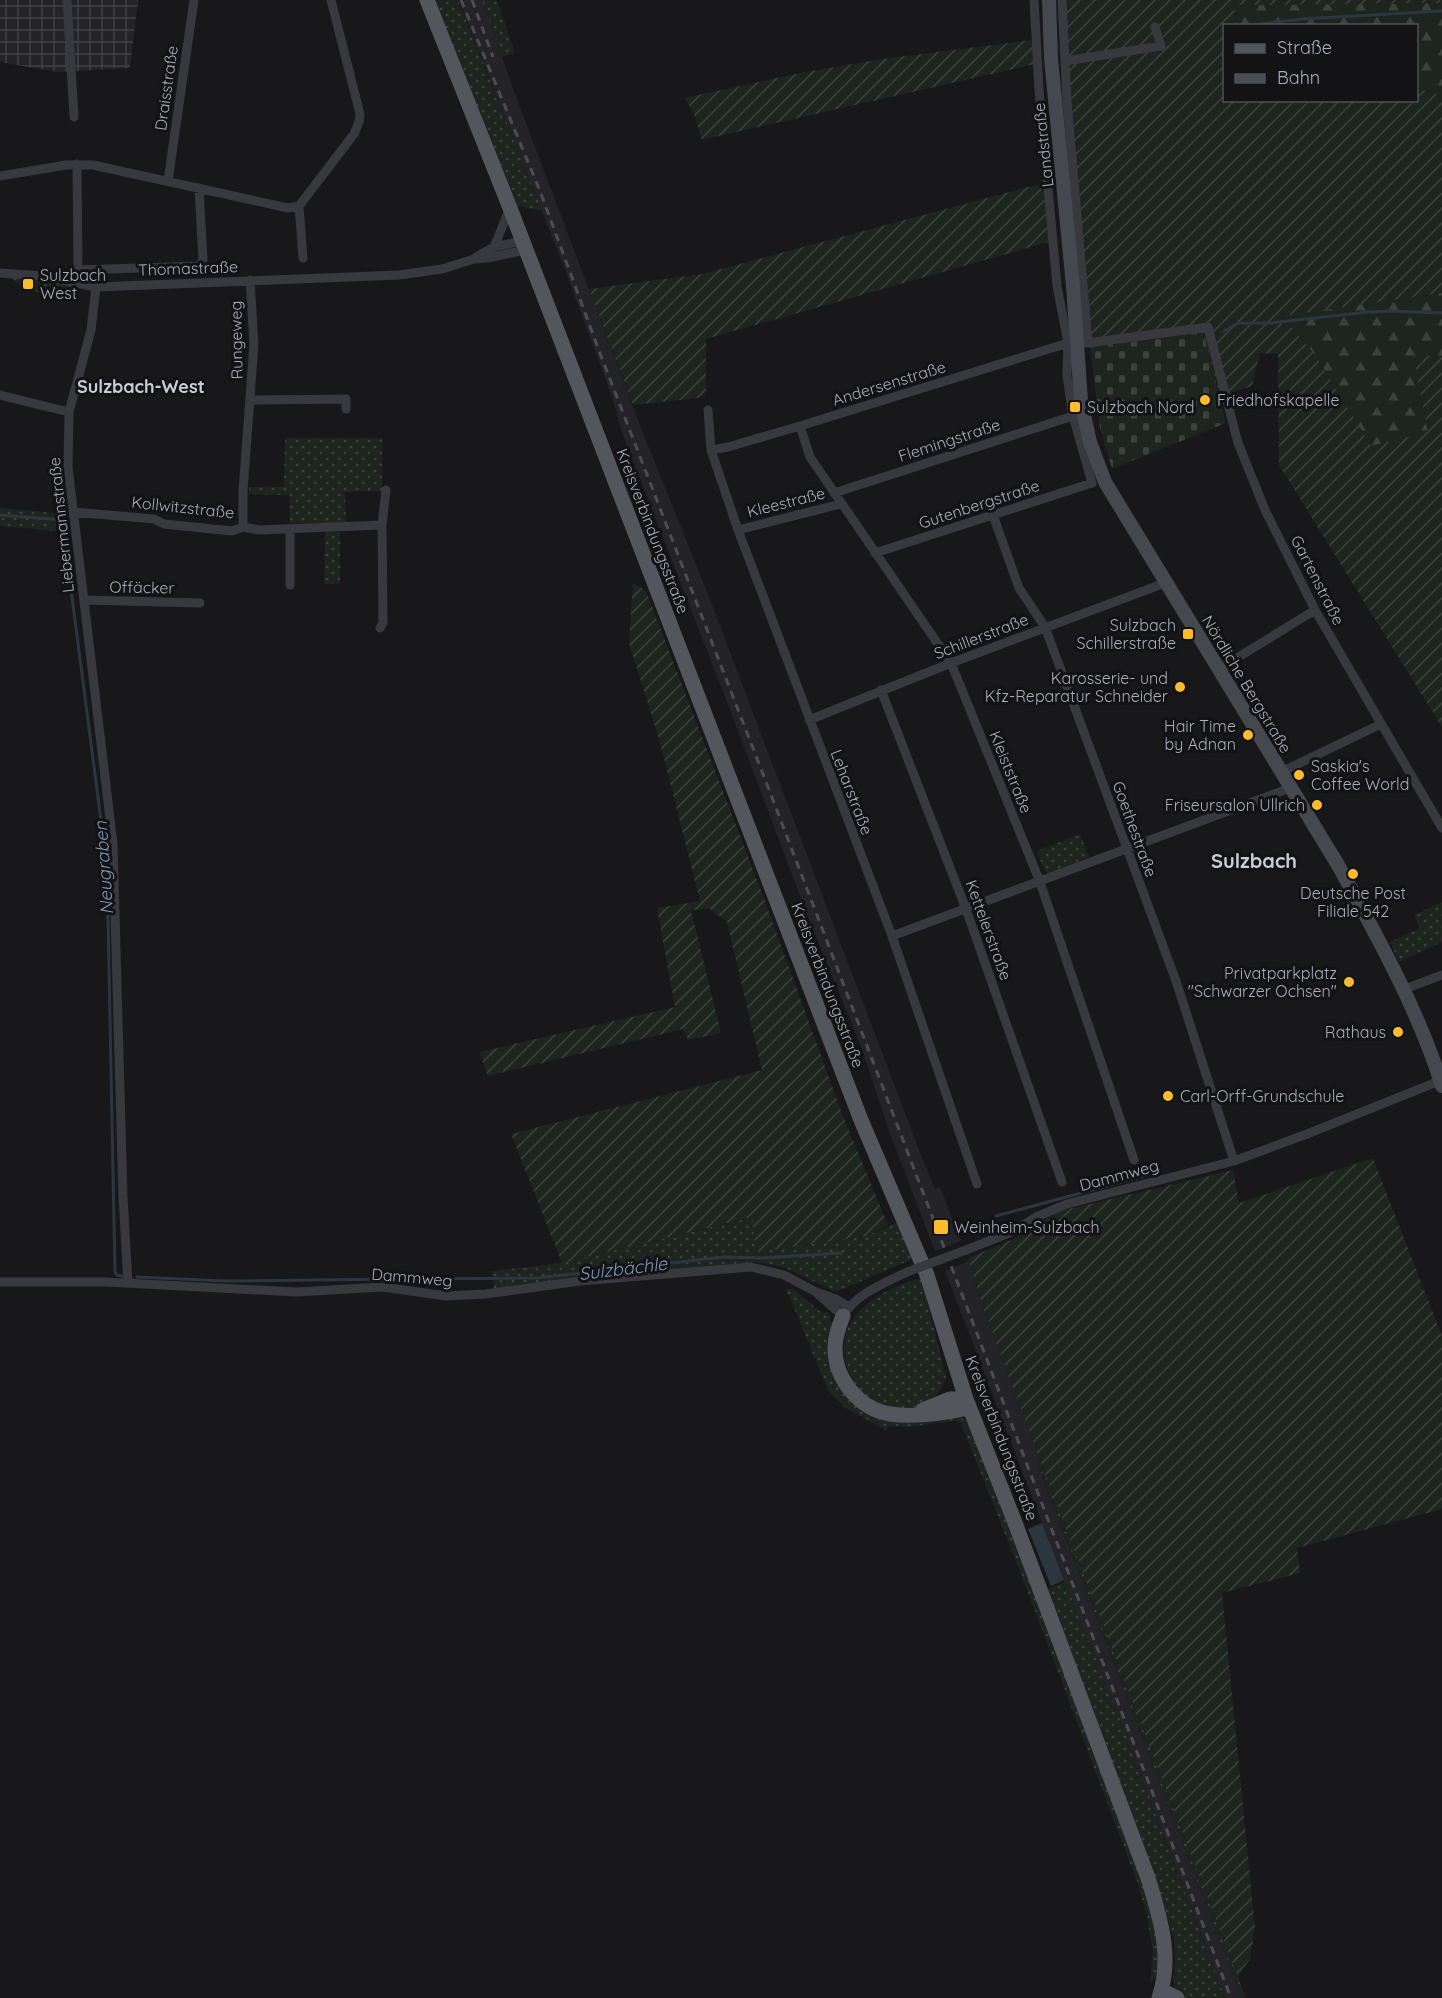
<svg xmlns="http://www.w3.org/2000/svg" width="1442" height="1998" viewBox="0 0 1442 1998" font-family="Quicksand,sans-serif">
	<defs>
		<pattern id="industrial-grid" width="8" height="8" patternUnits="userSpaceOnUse" patternTransform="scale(1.5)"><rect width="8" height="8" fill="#242327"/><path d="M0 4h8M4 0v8" fill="none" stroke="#414044"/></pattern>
		<pattern id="grass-dots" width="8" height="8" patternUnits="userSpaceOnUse" patternTransform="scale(1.5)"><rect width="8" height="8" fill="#1d251e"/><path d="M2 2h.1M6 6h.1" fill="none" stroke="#3b423d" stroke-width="1.8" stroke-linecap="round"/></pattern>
		<pattern id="forest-firs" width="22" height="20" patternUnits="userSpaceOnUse" patternTransform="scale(1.5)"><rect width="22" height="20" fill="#1d251e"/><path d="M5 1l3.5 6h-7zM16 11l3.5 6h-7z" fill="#3b423d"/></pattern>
		<pattern id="cemetery-stones" width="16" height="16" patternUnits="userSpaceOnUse" patternTransform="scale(1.5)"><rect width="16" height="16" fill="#1d251e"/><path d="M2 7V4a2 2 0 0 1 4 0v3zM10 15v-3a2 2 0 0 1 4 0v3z" fill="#3b423d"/></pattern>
		<pattern id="garden-furrows" width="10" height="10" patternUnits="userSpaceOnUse" patternTransform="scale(1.5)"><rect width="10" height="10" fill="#1d251e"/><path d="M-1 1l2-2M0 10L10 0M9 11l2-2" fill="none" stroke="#3b423d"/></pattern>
	</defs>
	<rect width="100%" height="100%" fill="#18171a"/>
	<path fill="#242327" d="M459,0h23l32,91 129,342 63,156 215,566 14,34 5,-2 21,54 -26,10 -45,-117 -28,-85 -56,-137 -77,-205 -108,-277 -8,-30 -46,-125z
		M969,1261l14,46 58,156 -3,2 204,533h-17l-108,-286 -53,-132 -119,-309z"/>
	<path fill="url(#industrial-grid)" d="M0,0h138l-8,68 -73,4 -57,-10z"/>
	<path fill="url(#grass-dots)" d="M434,0h24l84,211 -24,-5z
		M482,0h15l18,53 -13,4z
		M8,276l38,4 29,8 3,5 -1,6 -8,4c-22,-7 -43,-13 -61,-27z
		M285,438h97v53l-37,1 1,31h-56l-1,-28 -40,-1v-7h35z
		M0,508l68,6 -10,17 -58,-5z
		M325,532h15v52h-16z
		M1080,834l9,23 -40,16 -5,-2 -7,-20z
		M1442,902v40l-43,20 -9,-20 30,-14 -6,-13z
		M753,1217l3,35 110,-16 35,-15 14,37 -79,34 -53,-25 -26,-5 -125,10 -138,18 -2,-19 70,-8z
		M921,1278l25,98c-9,38 -54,42 -81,19 -10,-8 -16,-19 -19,-31 -12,-51 35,-74 75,-86z
		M786,1289h7l29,24 6,-1c6,11 1,21 0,33 -2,26 13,41 28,59l103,12 6,4 4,7 61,152 113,302c6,21 28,89 7,102l3,-31 -6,-36 -9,-32 -114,-302 -63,-159 -8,-2 -44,6 -20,-1 -2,5 -43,-24 -16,-17z
		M1041,1463l205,535h-4l-204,-534z
		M1065,1582l52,130 108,286h-41l-8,-7 -3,-7 2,-25 -1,-20 -10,-31 -117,-319z"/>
	<path fill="url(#forest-firs)" d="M1442,3v93l-25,-8 -1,-62 -176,-1 -3,-1 -3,-19z
		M1442,293v63l-29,1 15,75 -57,14 -55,-90 -34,-41z"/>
	<path fill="url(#cemetery-stones)" d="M1203,331l23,92 -114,46 -12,-41 -10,-80z"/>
	<path fill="url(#garden-furrows)" d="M1061,0h381v3l-208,2 3,19 3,1 -16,1v74h192l1,-12 25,8v197l-160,23 34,40 55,90 57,-14 -15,-76h29v371l-163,-262 -1,-111 -18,-1 -8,33 -32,11 -17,-66 -113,17 -30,-290z
		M1031,40l4,24 -333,76 -9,-29 -9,-13 116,-25 82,-14z
		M1043,183l6,59 -343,97v56l-8,3 -65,7 -44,-116 113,-15z
		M633,583l13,8 116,302 81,223 45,109 -22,11 -110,16 -4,-35 -190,46 -51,-129 251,-64 -35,-148 -17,-13 -19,1 30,123 -33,7 -5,-11 -195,47 -9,-24 196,-45 -18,-99 43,-7 -41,-162 -30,-96z
		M1373,1158l69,178v173l-145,39 3,25 -78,20 33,335 -5,31 -12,18 -197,-514 -58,-156 -15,-49 43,-18 50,-29 172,-41 6,33z"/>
	<path fill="#2c363f" d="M1042,1523l22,57 -13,6 -23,-57z"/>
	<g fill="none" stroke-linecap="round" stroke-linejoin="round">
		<path stroke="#2c363f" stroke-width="3" d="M1244,26l58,-7 140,-8
			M1224,331l14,-8h32l98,-11 23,-1 51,2
			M0,515l62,5 45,347 8,405 2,3 5,1
			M996,1216l155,-42
			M137,1277l88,4 171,-2
			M404,1279l133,-1 187,-21 37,1 80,-5"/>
		<path stroke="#38393f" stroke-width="9" d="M67,0l7,117
			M1062,0l5,101 21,242
			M1065,61l96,-15 -6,-19
			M77,164l1,106 121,-4 4,-6 -4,-72
			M0,176l66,-11h27l195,43 11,-2 55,-72 5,-12 1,-8 -29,-114
			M168,181l26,-181
			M299,206l4,52
			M494,247l16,-39
			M476,257l18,-10 28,-6
			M0,273l42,3 54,11 303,-12 43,-6 32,-10 14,-1 37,-8
			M96,287l-5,43 -22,82 -1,55 45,377 10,353 5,86
			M0,395l69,17
			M251,400l95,-1v10
			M708,410l3,40 27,80 154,406 85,248
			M800,426l10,31 141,206 89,219 94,278
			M711,450l17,-3 72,-21 268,-83h20l120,-16 30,116 27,67 50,100 127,218
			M834,493l239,-77
			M73,512l81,7 10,5 68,7 11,-4 16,3 123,-5
			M993,515l26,73 26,39 131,354 58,180
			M243,527v-36l11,-147 -4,-64
			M290,529v56
			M738,530l103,-26
			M875,553l217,-70 -19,-67 -6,-40 1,-33 -11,-57 -18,-196 -5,-90
			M84,600l116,3
			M380,628l3,-5 -1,-98 4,-35
			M1219,669l96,-59
			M881,690l85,219 96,273
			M809,720l142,-57 214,-80
			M1281,772l100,-48
			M892,936l398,-148
			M1402,990l40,-15
			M966,1250l48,-19 22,-14 31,-13 167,-43 73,-27 135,-54
			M0,1282h107l189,10 87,-5 63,9 40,-2 94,-13 171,-14 33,8 32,17 20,7 13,8
			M818,1294l25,22c14,-23 40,-32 64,-44"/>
		<path stroke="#46484f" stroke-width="14" d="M1049,0l2,58 22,228 8,115 9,41 15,40 233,383c38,69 81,146 104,221"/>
		<path stroke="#54565e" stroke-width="15" d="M427,0l83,208 351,912 66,155 39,124 48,121 134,358c12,40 25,78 11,120
			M843,1316c-4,10 -8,20 -8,32 0,31 24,61 55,66 25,4 55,-1 79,-6
			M923,1410l27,-11h16
			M1162,1990l15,8"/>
		<path stroke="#4b4d54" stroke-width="3" stroke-dasharray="8 6" stroke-linecap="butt" d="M461,0l79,191 61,165 167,431 463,1211
			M472,0l21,57"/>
		<path stroke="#38393f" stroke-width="9" d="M907,1272l59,-22"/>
	</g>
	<g fill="#fdbc2c" stroke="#131215" stroke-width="2">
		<rect x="22" y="278" width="12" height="12" rx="3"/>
		<circle cx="1205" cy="400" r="6"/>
		<rect x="1069" y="401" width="12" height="12" rx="3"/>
		<rect x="1182" y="628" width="12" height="12" rx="3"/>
		<circle cx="1180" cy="687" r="6"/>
		<circle cx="1248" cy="735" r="6"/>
		<circle cx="1299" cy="775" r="6"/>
		<circle cx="1317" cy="805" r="6"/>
		<circle cx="1353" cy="874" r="6"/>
		<circle cx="1349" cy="982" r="6"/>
		<circle cx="1398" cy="1032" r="6"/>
		<circle cx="1168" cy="1096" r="6"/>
		<rect x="933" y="1219" width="16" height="16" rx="3"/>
	</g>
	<g text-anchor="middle" stroke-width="6" stroke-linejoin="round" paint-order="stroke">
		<g font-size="16" fill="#a9aeba" stroke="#131215">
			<text transform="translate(166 88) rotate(-82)" y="6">Draisstraße</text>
			<text transform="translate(1043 145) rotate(-96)" y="6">Landstraße</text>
			<text transform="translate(188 268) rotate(-2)" y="6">Thomastraße</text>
			<text transform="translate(236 340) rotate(-91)" y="6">Rungeweg</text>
			<text transform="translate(889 383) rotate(-17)" y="6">Andersenstraße</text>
			<text transform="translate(949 440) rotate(-18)" y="6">Flemingstraße</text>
			<text transform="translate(786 502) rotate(-14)" y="6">Kleestraße</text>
			<text transform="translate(979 504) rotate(-18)" y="6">Gutenbergstraße</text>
			<text transform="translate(183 507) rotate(6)" y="6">Kollwitzstraße</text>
			<text transform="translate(61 525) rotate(-96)" y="6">Liebermannstraße</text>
			<text transform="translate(653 531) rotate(69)" y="6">Kreisverbindungsstraße</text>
			<text transform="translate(1318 580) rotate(63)" y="6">Gartenstraße</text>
			<text transform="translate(142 587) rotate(1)" y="6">Offäcker</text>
			<text transform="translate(981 636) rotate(-21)" y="6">Schillerstraße</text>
			<text transform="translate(1247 684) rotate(59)" y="6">Nördliche Bergstraße</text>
			<text transform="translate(1011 772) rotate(68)" y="6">Kleiststraße</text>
			<text transform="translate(852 792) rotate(69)" y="6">Leharstraße</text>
			<text transform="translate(1135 829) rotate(70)" y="6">Goethestraße</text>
			<text transform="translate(989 930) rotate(70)" y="6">Kettelerstraße</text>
			<text transform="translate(828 985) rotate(69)" y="6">Kreisverbindungsstraße</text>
			<text transform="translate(1119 1175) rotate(-15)" y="6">Dammweg</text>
			<text transform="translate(412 1277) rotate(5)" y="6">Dammweg</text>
			<text transform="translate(1002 1438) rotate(69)" y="6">Kreisverbindungsstraße</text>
		</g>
		<g font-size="16" fill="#a9aeba" stroke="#131215" text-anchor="start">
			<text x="40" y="281">Sulzbach<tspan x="40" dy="18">West</tspan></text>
			<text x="1217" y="406">Friedhofskapelle</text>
			<text x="1087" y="413">Sulzbach Nord</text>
			<text x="1176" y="631" text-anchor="end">Sulzbach<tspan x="1176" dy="18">Schillerstraße</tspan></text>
			<text x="1168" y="684" text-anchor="end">Karosserie- und<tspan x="1168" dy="18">Kfz-Reparatur Schneider</tspan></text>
			<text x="1236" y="732" text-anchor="end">Hair Time<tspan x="1236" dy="18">by Adnan</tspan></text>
			<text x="1311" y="772">Saskia's<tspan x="1311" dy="18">Coffee World</tspan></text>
			<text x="1305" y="811" text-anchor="end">Friseursalon Ullrich</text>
			<text x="1353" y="899" text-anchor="middle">Deutsche Post<tspan x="1353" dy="18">Filiale 542</tspan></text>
			<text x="1337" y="979" text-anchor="end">Privatparkplatz<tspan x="1337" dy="18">"Schwarzer Ochsen"</tspan></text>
			<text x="1386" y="1038" text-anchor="end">Rathaus</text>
			<text x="1180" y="1102">Carl-Orff-Grundschule</text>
			<text x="954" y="1233">Weinheim-Sulzbach</text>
		</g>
		<g font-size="18" font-weight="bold" fill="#cacdd6" stroke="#131215">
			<text x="141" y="393">Sulzbach-West</text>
		</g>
		<g font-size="18" font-style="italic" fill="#7e9bb7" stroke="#131215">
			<text transform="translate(104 868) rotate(-94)" y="6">Neugraben</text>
			<text transform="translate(623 1269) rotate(-7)" y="6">Sulzbächle</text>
		</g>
		<g font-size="20" font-weight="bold" fill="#cacdd6" stroke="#131215">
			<text x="1254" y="868">Sulzbach</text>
		</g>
	</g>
	<rect x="1223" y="24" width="195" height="78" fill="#131215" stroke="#4f5057" stroke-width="1.5"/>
	<rect x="1235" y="44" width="30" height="9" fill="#54565e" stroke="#4f5057" stroke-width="1.5"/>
	<text x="1277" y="54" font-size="18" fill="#a9aeba">Straße</text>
	<rect x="1235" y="74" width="30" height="9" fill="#4b4d54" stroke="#4f5057" stroke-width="1.5"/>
	<text x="1277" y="84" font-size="18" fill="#a9aeba">Bahn</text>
</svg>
